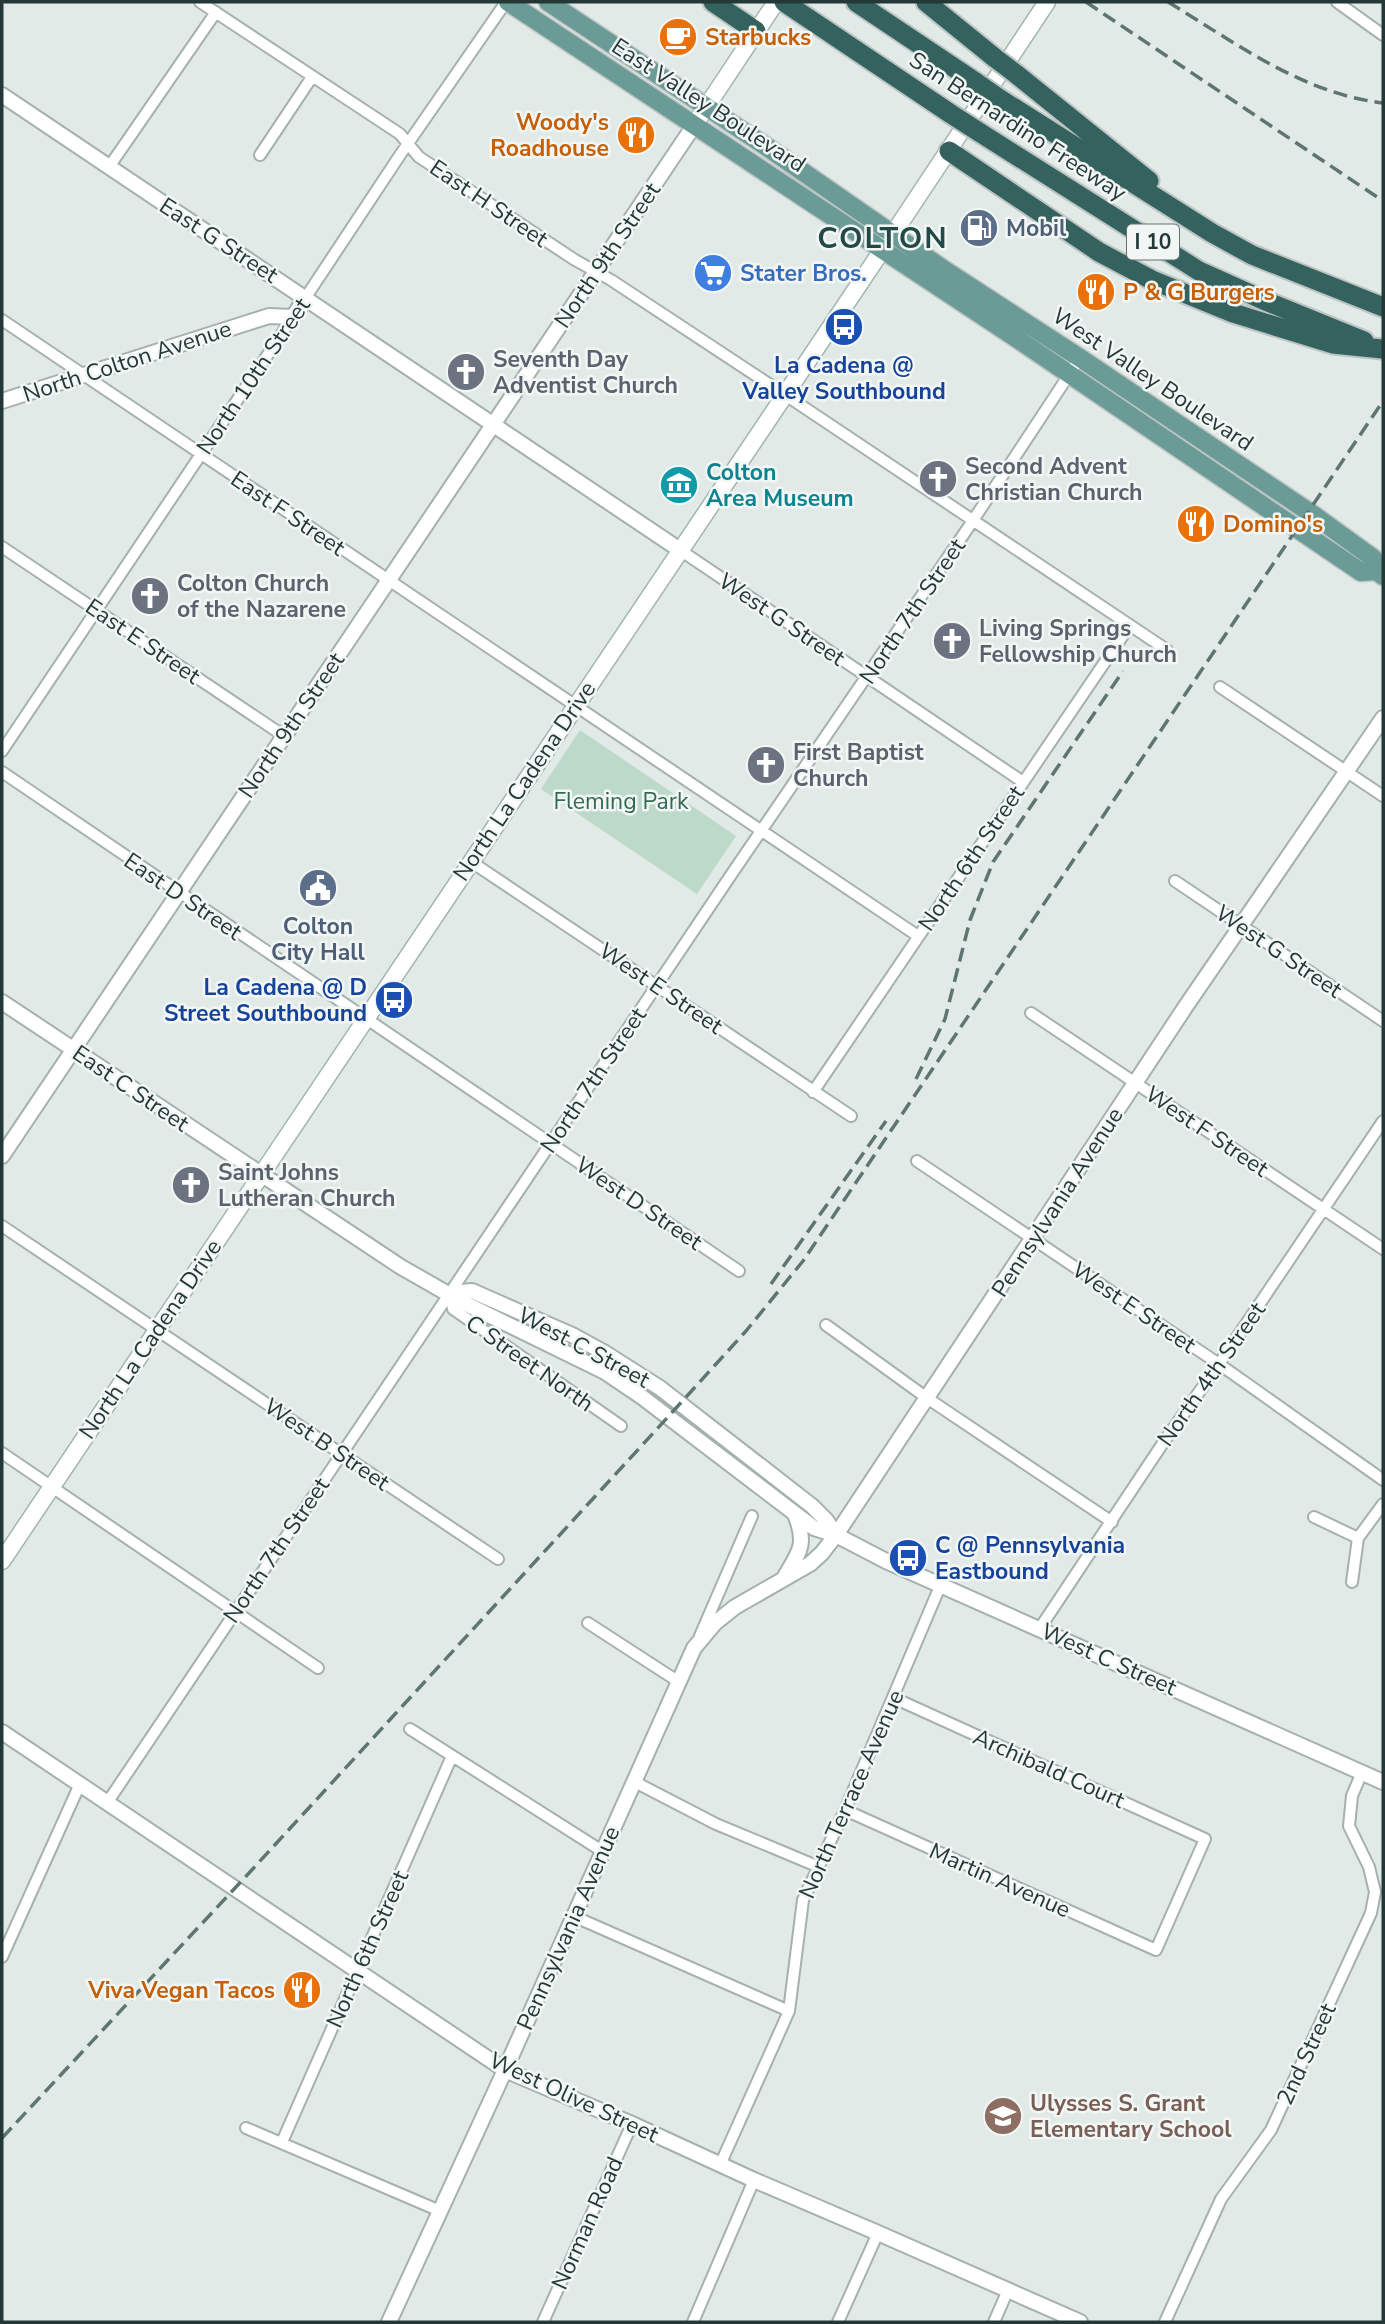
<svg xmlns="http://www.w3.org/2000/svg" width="1385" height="2324" viewBox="0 0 1385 2324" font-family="'Nunito Sans',sans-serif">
	<rect width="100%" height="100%" fill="#e2eae8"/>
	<path fill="#bdd9c9" d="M580,730l156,106 -39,58 -156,-105z"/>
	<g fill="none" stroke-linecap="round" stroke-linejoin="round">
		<g stroke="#a5b1af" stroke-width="14">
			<path id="minor" d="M200,2l200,132 19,23 156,103 36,20 173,114 383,256
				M1337,2l46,33
				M260,155l52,-78
				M109,167l107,-155
				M306,297l94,-142 106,-153
				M2,320l916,616
				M2,547l282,189
				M680,550l343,232
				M1220,687l163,109
				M2,751l291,-434
				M2,772l737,499
				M470,861l381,255
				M1175,881l208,140
				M1031,1013l352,236
				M813,1092l317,-467
				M917,1161l302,203 164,116
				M2,1226l496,333
				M450,1293l3,16 168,117
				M826,1325l101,73 185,124
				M2,1453l316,215
				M1314,1517l44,21
				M1352,1582l6,-44 25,-34
				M588,1623l91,59
				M1040,1628l125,-188 54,-76 164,-243
				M700,1636l52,-120
				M410,1729l192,122
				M633,1781l83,43 103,43
				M107,1803l626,-931 239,-350 108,-164
				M845,1810l311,140 49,-111 -311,-141
				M573,1916l216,95
				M2,1957l78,-173
				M246,2128l194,83
				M282,2142l170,-386
				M720,2165l69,-154 14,-111 42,-90 96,-226
				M543,2322l89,-198
				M693,2322l61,-142
				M838,2322l40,-89
				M994,2322l14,-32
				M1165,2322l56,-123 50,-69 100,-217 4,-21 -6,-25 -20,-41 3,-30 10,-24"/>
		</g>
		<g stroke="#a5b1af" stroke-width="18">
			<path id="tertiary" d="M2,95l678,455
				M2,401l267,-85 24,1 13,-20
				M2,1002l399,265 63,36 141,69 37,25 172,131 22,7 50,26 497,221
				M2,1156l693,-1032
				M450,1293l22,-2 100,44 33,18 55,35 152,118 14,14 10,15
				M784,1578c16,-27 23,-33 11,-64
				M2,1732l503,338 127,54 122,56 124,53 202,89
				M389,2322l116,-252 189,-422 21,-25 20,-16 75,-43 12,-11 14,-18 350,-529 197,-288"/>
		</g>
		<g stroke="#a2b5b1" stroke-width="19">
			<path id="secondary" d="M695,124l81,-122
				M2,1561l891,-1327 154,-232"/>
		</g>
		<g stroke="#bdc4c3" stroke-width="21">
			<path id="primary" d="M508,2l508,336 345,234 15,-1 7,5
				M548,2l216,143 179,124 137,89 235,158 58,42 3,13"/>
		</g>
		<g stroke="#bdc4c3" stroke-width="23">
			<path id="motorway" d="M713,2l43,29
				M784,2l167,112
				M856,2l121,81
				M926,2l69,56
				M1016,74l133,107
				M1000,99l212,134 40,22 131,52
				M979,132l220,139 69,31 96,39
				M949,151l150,101 53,28 81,33 100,31 49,5"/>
		</g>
		<use href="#minor" stroke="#fff" stroke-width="10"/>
		<use href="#tertiary" stroke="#fff" stroke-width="14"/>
		<use href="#secondary" stroke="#fff" stroke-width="16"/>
		<use href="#primary" stroke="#6b9b96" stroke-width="18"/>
		<use href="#motorway" stroke="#33625f" stroke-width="19"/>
		<path stroke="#5e7572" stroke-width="3.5" stroke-dasharray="14 7" stroke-linecap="butt" d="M1086,2l297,199
			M1168,2c68,41 133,91 215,101
			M916,1079l29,-60 25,-99 23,-58 130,-191
			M771,1284l115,-163
			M2,2138l247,-265 408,-444 89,-98 57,-70 580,-860"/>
		<g stroke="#bdc4c3" stroke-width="23" stroke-linecap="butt">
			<path id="motorway-bridge" d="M995,58l21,16
				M977,83l23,16
				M951,114l28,18"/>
		</g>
		<use href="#motorway-bridge" stroke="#33625f" stroke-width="19"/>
	</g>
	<defs>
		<g id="cafe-disc" transform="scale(2.0125)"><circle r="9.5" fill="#e8710a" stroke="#f2f7f5"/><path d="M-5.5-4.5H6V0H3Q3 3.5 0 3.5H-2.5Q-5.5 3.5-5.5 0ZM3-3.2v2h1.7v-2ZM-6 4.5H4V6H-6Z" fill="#fff"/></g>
		<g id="restaurant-disc" transform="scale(2.0125)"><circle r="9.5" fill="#e8710a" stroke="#f2f7f5"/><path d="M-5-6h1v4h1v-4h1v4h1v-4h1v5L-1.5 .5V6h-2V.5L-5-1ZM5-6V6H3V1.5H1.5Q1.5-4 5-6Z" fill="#fff"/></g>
		<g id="fuel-disc" transform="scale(2.0125)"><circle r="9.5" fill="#5c6f8a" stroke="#f2f7f5"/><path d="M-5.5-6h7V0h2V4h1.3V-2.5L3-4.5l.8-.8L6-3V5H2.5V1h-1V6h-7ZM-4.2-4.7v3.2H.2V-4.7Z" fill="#fff"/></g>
		<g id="supermarket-disc" transform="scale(2.0125)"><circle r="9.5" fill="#3f7fe0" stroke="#f2f7f5"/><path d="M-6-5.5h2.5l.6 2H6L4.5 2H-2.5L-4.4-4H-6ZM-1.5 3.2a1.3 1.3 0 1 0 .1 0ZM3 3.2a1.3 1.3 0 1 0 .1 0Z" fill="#fff"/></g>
		<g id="bus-disc" transform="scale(2.0125)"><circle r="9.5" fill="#1a4fb4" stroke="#f2f7f5"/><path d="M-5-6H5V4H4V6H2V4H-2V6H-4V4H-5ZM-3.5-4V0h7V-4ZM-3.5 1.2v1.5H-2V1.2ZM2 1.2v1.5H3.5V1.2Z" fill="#fff"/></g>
		<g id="church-disc" transform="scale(2.0125)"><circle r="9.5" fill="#6b7280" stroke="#f2f7f5"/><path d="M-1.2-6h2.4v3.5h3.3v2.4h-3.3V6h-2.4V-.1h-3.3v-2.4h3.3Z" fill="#fff"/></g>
		<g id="museum-disc" transform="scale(2.0125)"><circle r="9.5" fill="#0f9aa8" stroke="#f2f7f5"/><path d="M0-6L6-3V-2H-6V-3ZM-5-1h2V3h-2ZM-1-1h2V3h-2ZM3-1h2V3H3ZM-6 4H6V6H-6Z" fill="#fff"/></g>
		<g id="civic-disc" transform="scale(2.0125)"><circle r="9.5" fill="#5c6f8a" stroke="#f2f7f5"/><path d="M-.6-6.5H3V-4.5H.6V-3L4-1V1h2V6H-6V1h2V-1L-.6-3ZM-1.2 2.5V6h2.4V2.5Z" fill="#fff"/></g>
		<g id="school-disc" transform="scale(2.0125)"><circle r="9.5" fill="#8d6e63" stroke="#f2f7f5"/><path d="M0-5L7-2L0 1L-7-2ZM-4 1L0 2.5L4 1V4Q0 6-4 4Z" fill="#fff"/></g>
	</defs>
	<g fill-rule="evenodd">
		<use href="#cafe-disc" x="678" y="37"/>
		<use href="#restaurant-disc" x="636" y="135"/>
		<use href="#fuel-disc" x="979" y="228"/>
		<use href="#supermarket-disc" x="713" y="273"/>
		<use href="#restaurant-disc" x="1096" y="292"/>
		<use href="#bus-disc" x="844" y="327"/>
		<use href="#church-disc" x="466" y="372"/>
		<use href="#church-disc" x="938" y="479"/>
		<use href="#museum-disc" x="679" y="485"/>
		<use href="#restaurant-disc" x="1196" y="524"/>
		<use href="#church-disc" x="150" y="596"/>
		<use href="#church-disc" x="952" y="641"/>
		<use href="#church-disc" x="766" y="765"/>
		<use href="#civic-disc" x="318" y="888"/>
		<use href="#bus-disc" x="394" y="1000"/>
		<use href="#church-disc" x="191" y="1185"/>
		<use href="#bus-disc" x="908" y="1558"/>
		<use href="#restaurant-disc" x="302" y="1990"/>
		<use href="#school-disc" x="1003" y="2116"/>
	</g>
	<g text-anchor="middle" stroke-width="5" stroke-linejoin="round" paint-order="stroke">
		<rect fill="#f2f7f5" stroke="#627270" stroke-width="2" x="1127" y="224.5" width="52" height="35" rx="5"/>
		<g font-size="21" font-weight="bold" fill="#243937">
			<text x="1153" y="249">I 10</text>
		</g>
		<g font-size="23" font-weight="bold" fill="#c56008" stroke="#f2f7f5" text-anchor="start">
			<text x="705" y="45">Starbucks</text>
			<text x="609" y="130" text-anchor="end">Woody's<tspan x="609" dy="26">Roadhouse</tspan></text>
			<text x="1123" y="300">P &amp; G Burgers</text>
			<text x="1223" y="532">Domino's</text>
			<text x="275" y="1998" text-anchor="end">Viva Vegan Tacos</text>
		</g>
		<g font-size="23" fill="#243937" stroke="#f2f7f5">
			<text transform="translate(709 105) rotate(33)" y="8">East Valley Boulevard</text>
			<text transform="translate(1018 126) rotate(33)" y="8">San Bernardino Freeway</text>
			<text transform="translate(489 203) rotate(34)" y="8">East H Street</text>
			<text transform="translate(219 240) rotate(33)" y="8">East G Street</text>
			<text transform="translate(607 255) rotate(-56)" y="8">North 9th Street</text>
			<text transform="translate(127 361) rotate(-18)" y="8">North Colton Avenue</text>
			<text transform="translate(253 376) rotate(-56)" y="8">North 10th Street</text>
			<text transform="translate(1153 379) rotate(34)" y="8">West Valley Boulevard</text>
			<text transform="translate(288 513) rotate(34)" y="8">East F Street</text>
			<text transform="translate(912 611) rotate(-56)" y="8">North 7th Street</text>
			<text transform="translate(782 619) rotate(34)" y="8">West G Street</text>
			<text transform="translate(143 641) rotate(34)" y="8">East E Street</text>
			<text transform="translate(291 725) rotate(-56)" y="8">North 9th Street</text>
			<text transform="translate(524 781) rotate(-56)" y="8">North La Cadena Drive</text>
			<text transform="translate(971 858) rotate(-56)" y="8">North 6th Street</text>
			<text transform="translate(183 896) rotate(34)" y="8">East D Street</text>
			<text transform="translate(1279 951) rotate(34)" y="8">West G Street</text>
			<text transform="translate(661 988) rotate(34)" y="8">West E Street</text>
			<text transform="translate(593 1080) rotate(-56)" y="8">North 7th Street</text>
			<text transform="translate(131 1088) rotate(34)" y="8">East C Street</text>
			<text transform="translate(1207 1131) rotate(34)" y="8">West F Street</text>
			<text transform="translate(1057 1202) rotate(-57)" y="8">Pennsylvania Avenue</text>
			<text transform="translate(639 1203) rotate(34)" y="8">West D Street</text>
			<text transform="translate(1134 1307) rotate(34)" y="8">West E Street</text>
			<text transform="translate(150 1339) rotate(-56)" y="8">North La Cadena Drive</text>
			<text transform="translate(584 1347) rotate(28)" y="8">West C Street</text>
			<text transform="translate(530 1363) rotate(35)" y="8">C Street North</text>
			<text transform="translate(1211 1374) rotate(-55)" y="8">North 4th Street</text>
			<text transform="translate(327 1444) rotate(34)" y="8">West B Street</text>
			<text transform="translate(276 1550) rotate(-56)" y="8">North 7th Street</text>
			<text transform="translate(1109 1659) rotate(24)" y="8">West C Street</text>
			<text transform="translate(1049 1768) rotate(24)" y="8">Archibald Court</text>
			<text transform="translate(851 1794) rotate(-66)" y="8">North Terrace Avenue</text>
			<text transform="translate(1000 1880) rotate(24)" y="8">Martin Avenue</text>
			<text transform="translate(568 1928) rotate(-66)" y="8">Pennsylvania Avenue</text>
			<text transform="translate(367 1949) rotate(-66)" y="8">North 6th Street</text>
			<text transform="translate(1306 2054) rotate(-65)" y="8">2nd Street</text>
			<text transform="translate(574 2097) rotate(25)" y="8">West Olive Street</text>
			<text transform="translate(587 2223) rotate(-66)" y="8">Norman Road</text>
		</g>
		<g font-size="23" font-weight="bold" fill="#4e5e75" stroke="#f2f7f5" text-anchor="start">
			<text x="1006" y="236">Mobil</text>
			<text x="318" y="934" text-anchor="middle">Colton<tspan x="318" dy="26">City Hall</tspan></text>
		</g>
		<g font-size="23" font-weight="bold" fill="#366cbe" stroke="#f2f7f5" text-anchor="start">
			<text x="740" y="281">Stater Bros.</text>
		</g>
		<g font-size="23" font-weight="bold" fill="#5b616d" stroke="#f2f7f5" text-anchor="start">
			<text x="493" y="367">Seventh Day<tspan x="493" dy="26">Adventist Church</tspan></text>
			<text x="965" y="474">Second Advent<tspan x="965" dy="26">Christian Church</tspan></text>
			<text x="177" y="591">Colton Church<tspan x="177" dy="26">of the Nazarene</tspan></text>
			<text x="979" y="636">Living Springs<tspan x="979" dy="26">Fellowship Church</tspan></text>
			<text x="793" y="760">First Baptist<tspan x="793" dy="26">Church</tspan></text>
			<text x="218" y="1180">Saint Johns<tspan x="218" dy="26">Lutheran Church</tspan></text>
		</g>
		<g font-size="23" font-weight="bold" fill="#164399" stroke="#f2f7f5">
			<text x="844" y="373">La Cadena @<tspan x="844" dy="26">Valley Southbound</tspan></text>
			<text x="367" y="995" text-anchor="end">La Cadena @ D<tspan x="367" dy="26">Street Southbound</tspan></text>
			<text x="935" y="1553" text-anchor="start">C @ Pennsylvania<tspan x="935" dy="26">Eastbound</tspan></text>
		</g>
		<g font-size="23" font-weight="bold" fill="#0d838f" stroke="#f2f7f5" text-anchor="start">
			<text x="706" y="480">Colton<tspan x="706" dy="26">Area Museum</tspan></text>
		</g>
		<g font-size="23" fill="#326b51" stroke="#f2f7f5">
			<text x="621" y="809">Fleming Park</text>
		</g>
		<g font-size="23" font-weight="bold" fill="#785e54" stroke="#f2f7f5" text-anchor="start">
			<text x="1030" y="2111">Ulysses S. Grant<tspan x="1030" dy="26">Elementary School</tspan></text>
		</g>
		<g font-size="30" font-weight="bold" letter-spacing="2" fill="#224945" stroke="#f2f7f5">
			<text x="883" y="248">COLTON</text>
		</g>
	</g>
	<rect width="1385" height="2324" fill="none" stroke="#243937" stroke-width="7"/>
</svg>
